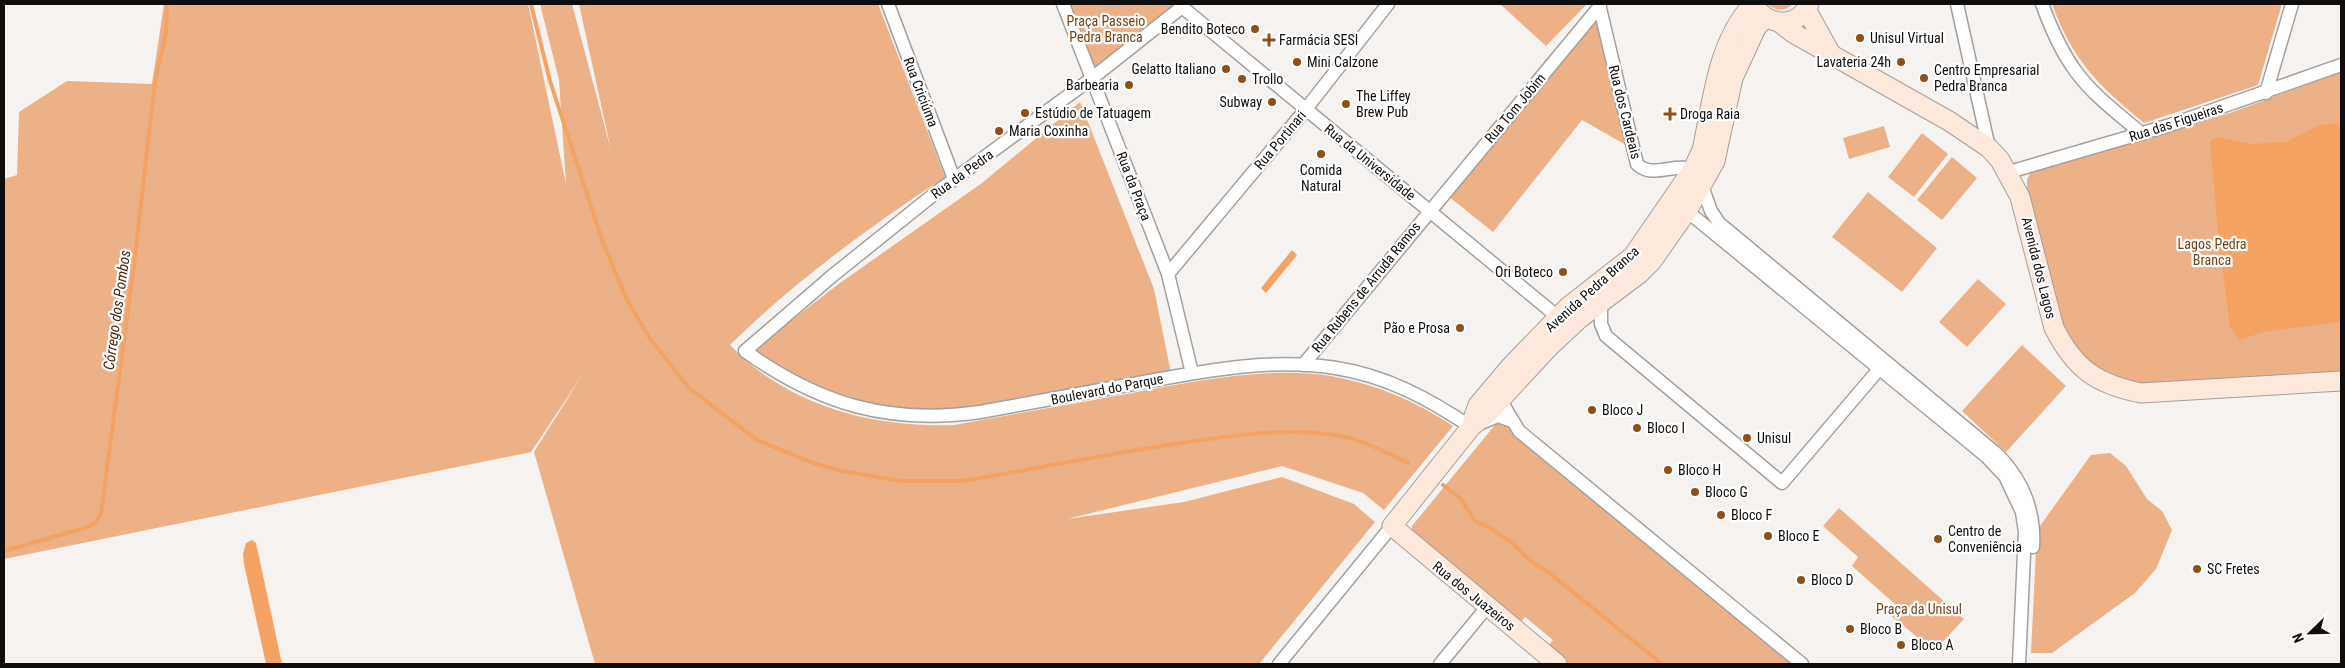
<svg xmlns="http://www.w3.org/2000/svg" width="2345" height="668" viewBox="0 0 2345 668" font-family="'Roboto Condensed',sans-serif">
	<rect width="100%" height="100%" fill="#f6f2ef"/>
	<path fill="#ecb187" d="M164,4h364l38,180 -7,-104 -19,-76h32l39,146 -32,-146h299l67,173c-76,50 -150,104 -215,168 58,61 142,83 224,80 59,-11 119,-21 178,-32 63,-12 136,-27 199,-17 45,8 84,25 122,50l-69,84 -21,-17 -81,-27 -215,53 117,-17 98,-25 72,27 21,18 -116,142h-664l-61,-212 49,-78 -52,78 -527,107v-380l13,-4 2,-63 48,-31 85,3z
		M1068,4h108l-81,69z
		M1500,4h87l-41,42z
		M1767,4h26c-9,8 -17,7 -26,0z
		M2052,4h230l-24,81 -114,38c-46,-38 -71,-62 -92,-119z
		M1597,17l29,128 -44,-25 -89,112 -45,-36z
		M2341,72v303l-196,9 -23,-4 -31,-14 -30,-39 -34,-135v-12l4,-9 199,-58z
		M1080,102l74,187 17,84 -219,39 -80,-5 -70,-25 -49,-32 87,-67 142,-100z
		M1884,126l6,21 -41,12 -6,-21z
		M1922,133l26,21 -34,43 -26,-20z
		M1952,157l25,21 -35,42 -25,-20z
		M1868,192l69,56 -35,44 -70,-55z
		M1978,279l28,25 -39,43 -28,-25z
		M2022,345l44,41 -60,66 -44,-41z
		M1499,420h7l287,244h-227l-20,-15 7,-9 -28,-23 -7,8 -106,-94v-5z
		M2110,453l16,13 21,33 15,12 10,19 -16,39 -21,24 -83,60h-21l6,-123 54,-75z
		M1839,508l125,111 -30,32 -45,-37 7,-9 -44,-39 6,-9 -35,-31z"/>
	<path fill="#f5a362" d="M2341,123v199l-78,10 -23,8 -10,-12 -12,-95 -8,-92 6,-4 35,7 35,-2 34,-17z
		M1292,250l5,5 -31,38 -5,-5z
		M252,540l4,3 26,121h-16l-22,-100 -1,-10 3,-11z"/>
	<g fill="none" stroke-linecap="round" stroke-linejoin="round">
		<path stroke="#f5a362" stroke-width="4" d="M531,4l19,77 52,159 25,60 22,37 40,51 68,52 56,23 29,8 58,10h63c77,-13 154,-29 231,-40 50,-7 100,-14 151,-4 22,5 42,16 63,26
			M1443,485l18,14 14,22 14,6 24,17 16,16 19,12 114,92
			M4,551l84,-24 7,-4 6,-9 33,-249 21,-184 11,-48 1,-29"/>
		<g stroke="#a3a09d" stroke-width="15">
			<path id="street" d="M888,4l66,175
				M1063,4l105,270 24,99
				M1182,4v3l-91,72 -153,112 -106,85 -87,75c74,53 144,74 235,61 51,-9 102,-19 153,-28 65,-12 137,-27 203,-16 51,8 93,31 135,59l27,-11 14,5
				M1599,4l38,160c15,15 35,-1 56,5
				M1957,4l32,144
				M2042,4c9,24 19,48 35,69 17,23 43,42 65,61
				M1182,7l376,310
				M2266,93l26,-89
				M2009,172l161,-47 171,-60
				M1702,186l9,25 8,12 278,231c25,25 38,57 36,93
				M1682,207l304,249 19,20 17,36 3,20 -6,132
				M1168,274l138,-165 82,-105
				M1601,303v21l5,12 176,147 98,-115
				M1303,365l297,-359
				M1503,396l1,10 15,25 283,233
				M1279,664l113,-138
				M1440,664l47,-57"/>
		</g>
		<g stroke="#a3a09d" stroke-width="21">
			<path id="secondary" d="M1806,9l25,45
				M1780,23l13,10 156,88 40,27 11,12 20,37 34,131c21,41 42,56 87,65l200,-12
				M1473,419l5,-14 32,-38 58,-60 65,-51 60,-87 9,-19c11,-50 15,-108 51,-146 14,22 44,26 56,0
				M1557,664l-165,-138 79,-99 17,-14 61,-66 30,-28 60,-45 13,-13 35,-50 28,-50 18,-83 23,-50 9,-10"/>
		</g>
		<use href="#street" stroke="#fff" stroke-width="12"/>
		<use href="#secondary" stroke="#fde9db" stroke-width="19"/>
	</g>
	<g fill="#8e4f16" stroke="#fff" stroke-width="2">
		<circle cx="1255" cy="29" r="5"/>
		<circle cx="1860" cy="38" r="5"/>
		<path d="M1266.5 32.5h5v5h5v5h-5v5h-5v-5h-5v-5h5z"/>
		<circle cx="1297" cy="62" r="5"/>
		<circle cx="1901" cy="62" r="5"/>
		<circle cx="1226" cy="69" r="5"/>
		<circle cx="1924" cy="78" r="5"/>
		<circle cx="1242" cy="79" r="5"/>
		<circle cx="1129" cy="85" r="5"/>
		<circle cx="1272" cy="102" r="5"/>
		<circle cx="1346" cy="104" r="5"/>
		<circle cx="1025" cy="113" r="5"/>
		<path d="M1667.5 106.5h5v5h5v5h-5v5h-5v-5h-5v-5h5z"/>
		<circle cx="999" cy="131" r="5"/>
		<circle cx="1321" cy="154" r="5"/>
		<circle cx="1563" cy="272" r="5"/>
		<circle cx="1460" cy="328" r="5"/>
		<circle cx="1592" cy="410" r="5"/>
		<circle cx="1637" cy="428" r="5"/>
		<circle cx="1747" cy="438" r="5"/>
		<circle cx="1668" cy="470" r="5"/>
		<circle cx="1695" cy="492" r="5"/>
		<circle cx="1721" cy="515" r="5"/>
		<circle cx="1768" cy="536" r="5"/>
		<circle cx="1938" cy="539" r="5"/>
		<circle cx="2197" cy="569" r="5"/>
		<circle cx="1801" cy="580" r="5"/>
		<circle cx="1850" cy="629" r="5"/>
		<circle cx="1901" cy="645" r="5"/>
	</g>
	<g text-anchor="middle" stroke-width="4.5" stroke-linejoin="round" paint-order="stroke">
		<g font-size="14" fill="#774212" stroke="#fff">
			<text x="1106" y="26">Praça Passeio<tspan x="1106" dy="16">Pedra Branca</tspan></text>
			<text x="2212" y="249">Lagos Pedra<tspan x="2212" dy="16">Branca</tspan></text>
			<text x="1919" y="614">Praça da Unisul</text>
		</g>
		<g font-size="14" fill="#0f0e0d" stroke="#fff" text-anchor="start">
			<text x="1245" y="34" text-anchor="end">Bendito Boteco</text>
			<text x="1870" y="43">Unisul Virtual</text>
			<text x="1279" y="45">Farmácia SESI</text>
			<text x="1307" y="67">Mini Calzone</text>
			<text x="1891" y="67" text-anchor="end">Lavateria 24h</text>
			<text x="1216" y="74" text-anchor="end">Gelatto Italiano</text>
			<text x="1934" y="75">Centro Empresarial<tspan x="1934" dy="16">Pedra Branca</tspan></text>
			<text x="1252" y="84">Trollo</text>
			<text x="1119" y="90" text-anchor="end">Barbearia</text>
			<text x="1356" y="101">The Liffey<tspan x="1356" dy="16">Brew Pub</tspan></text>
			<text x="1262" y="107" text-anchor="end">Subway</text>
			<text x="1035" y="118">Estúdio de Tatuagem</text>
			<text x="1680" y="119">Droga Raia</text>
			<text x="1009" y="136">Maria Coxinha</text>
			<text x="1321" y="175" text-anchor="middle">Comida<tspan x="1321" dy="16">Natural</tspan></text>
			<text x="1553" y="277" text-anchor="end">Ori Boteco</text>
			<text x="1450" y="333" text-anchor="end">Pão e Prosa</text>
			<text x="1602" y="415">Bloco J</text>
			<text x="1647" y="433">Bloco I</text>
			<text x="1757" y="443">Unisul</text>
			<text x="1678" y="475">Bloco H</text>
			<text x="1705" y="497">Bloco G</text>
			<text x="1731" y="520">Bloco F</text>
			<text x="1948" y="536">Centro de<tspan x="1948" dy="16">Conveniência</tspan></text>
			<text x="1778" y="541">Bloco E</text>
			<text x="2207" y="574">SC Fretes</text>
			<text x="1811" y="585">Bloco D</text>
			<text x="1860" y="634">Bloco B</text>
			<text x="1911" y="650">Bloco A</text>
		</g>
		<g font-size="14" fill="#0f0e0d" stroke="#fff">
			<text transform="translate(921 92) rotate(69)" y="5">Rua Criciúma</text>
			<text transform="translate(1515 108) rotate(-50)" y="5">Rua Tom Jobim</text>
			<text transform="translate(1625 112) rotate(76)" y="5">Rua dos Cardeais</text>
			<text transform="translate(2176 122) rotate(-18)" y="5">Rua das Figueiras</text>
			<text transform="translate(1280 140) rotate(-50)" y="5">Rua Portinari</text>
			<text transform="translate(1370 162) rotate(39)" y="5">Rua da Universidade</text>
			<text transform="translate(962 174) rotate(-36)" y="5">Rua da Pedra</text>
			<text transform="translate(1134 186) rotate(69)" y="5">Rua da Praça</text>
			<text transform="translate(2039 268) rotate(76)" y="5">Avenida dos Lagos</text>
			<text transform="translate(1366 287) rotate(-51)" y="5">Rua Rubens de Arruda Ramos</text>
			<text transform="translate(1592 289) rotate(-42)" y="5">Avenida Pedra Branca</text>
			<text transform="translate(1107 389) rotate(-11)" y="5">Boulevard do Parque</text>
			<text transform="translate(1474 596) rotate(39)" y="5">Rua dos Juazeiros</text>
		</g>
		<g font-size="15" font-style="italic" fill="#48280c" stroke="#fff">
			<text transform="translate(117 310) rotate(-82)" y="5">Córrego dos Pombos</text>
		</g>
	</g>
	<rect width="2345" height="668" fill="none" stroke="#0f0e0d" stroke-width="10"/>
	<g transform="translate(2310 633) rotate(247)" stroke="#ffffff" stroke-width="4" paint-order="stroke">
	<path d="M0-4L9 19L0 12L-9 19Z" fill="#0f0e0d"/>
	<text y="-8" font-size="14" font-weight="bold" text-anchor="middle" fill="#0f0e0d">N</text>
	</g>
</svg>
